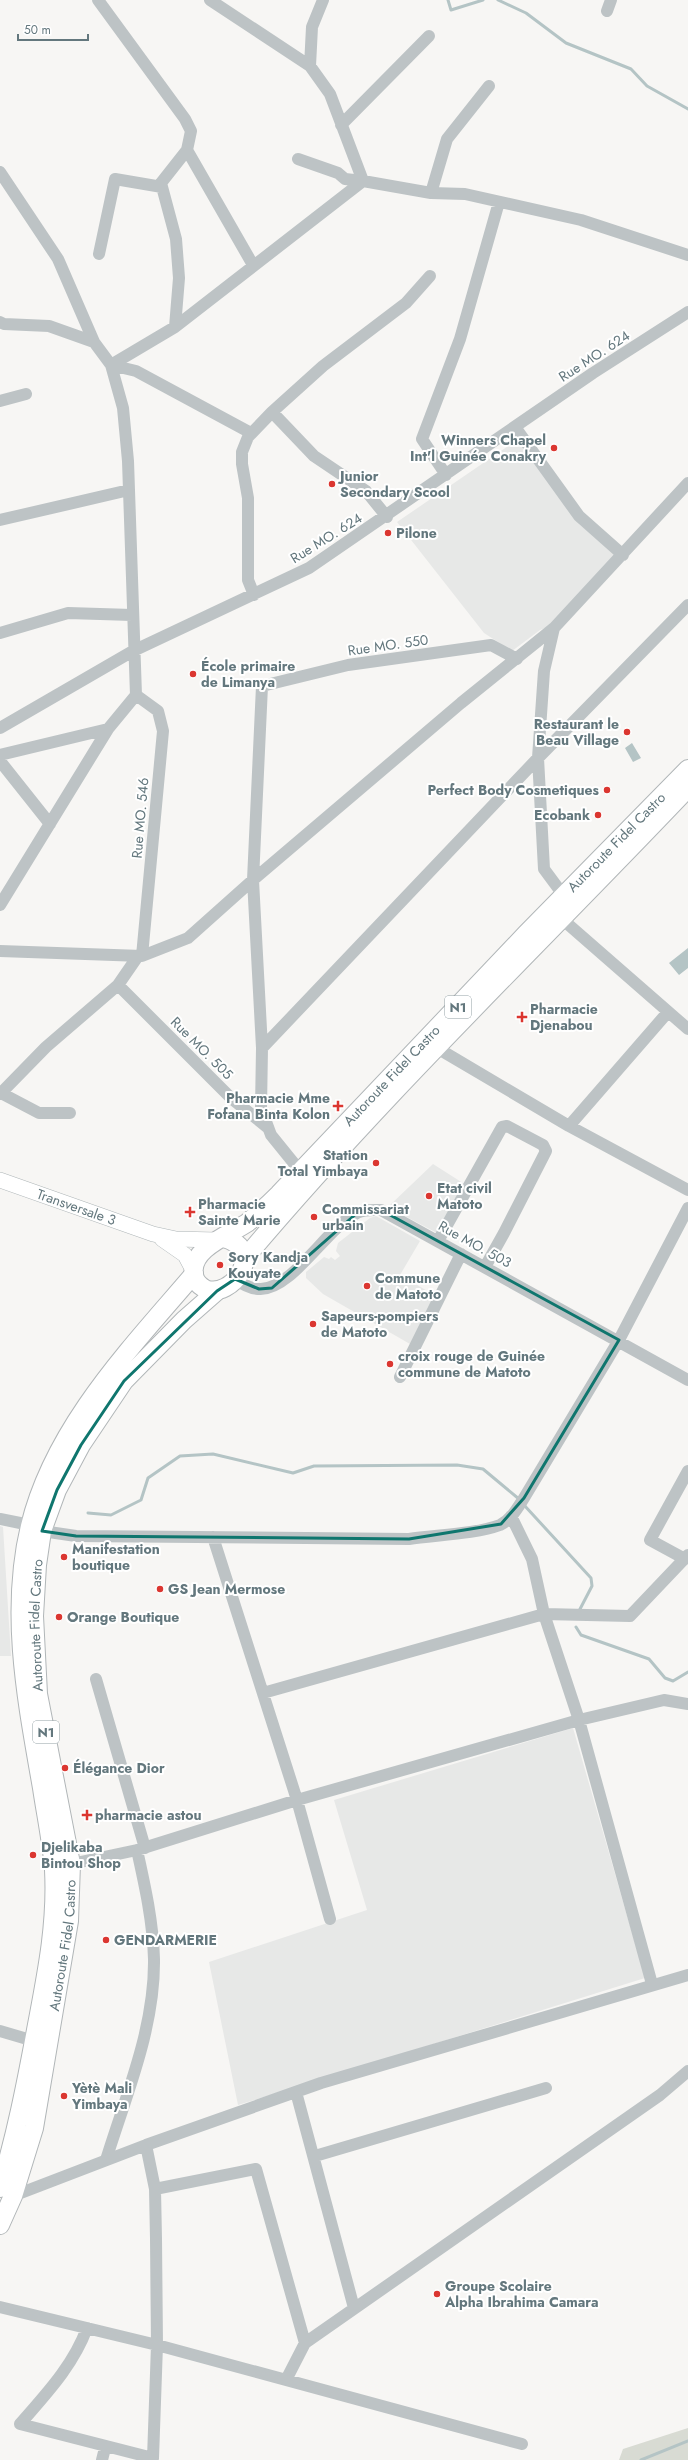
<svg xmlns="http://www.w3.org/2000/svg" width="688" height="2460" viewBox="0 0 688 2460" font-family="Jost,sans-serif">
	<rect width="100%" height="100%" fill="#f7f6f4"/>
	<path fill="#e7e8e7" d="M520,438l59,86 36,30 -62,71 -13,5 -28,21 -28,-18 -87,-111z
		M433,1164l33,21 -29,48 -49,-26z
		M376,1216l44,25 -20,34 36,21 -26,48 -87,-50 -17,-16v-6l18,-15 5,2 2,-2 4,3 5,-4 -4,-5 2,-8 32,-25z
		M0,1526l3,1 8,129h-11z
		M573,1728l72,250 -407,127 -29,-143 158,-52 -33,-110z"/>
	<path fill="#d8dbd3" d="M688,2428v32h-69l4,-11z"/>
	<path fill="#b4c4c5" d="M632,743l9,15 -8,4 -8,-14z
		M688,948v20l-9,7 -10,-12z"/>
	<g fill="none" stroke-linecap="round" stroke-linejoin="round">
		<path stroke="#b4c4c5" stroke-width="3" d="M448,0l3,10 32,-10
			M498,0l28,13 40,30 65,26 16,17 41,23
			M524,1505l67,73 1,8 -13,25
			M88,1513l23,2 30,-15 7,-22 32,-22 33,-2 80,19 21,-7 143,-1 26,4 36,30
			M576,1627l5,8 68,24 16,19 8,3 15,-9
			M641,2460l47,-19"/>
		<g stroke="#afb6b8" stroke-width="16">
			<g id="major">
				<path id="s1" d="M0,1180l153,54 23,5 40,1"/>
				<path d="M162,1239l23,16 8,15"/>
			</g>
		</g>
		<g stroke="#b1b6b8" stroke-width="20">
			<g id="highway">
				<path id="s2" d="M224,1238c43,12 8,62 -19,51 -5,-3 -10,-7 -11,-14 -5,-26 35,-40 53,-52 11,-9 22,-19 32,-29l247,-260 162,-165"/>
				<path d="M245,1258c139,-165 295,-314 443,-470"/>
				<path d="M0,2188c16,-53 26,-104 36,-158 10,-53 21,-105 18,-160 -2,-27 -8,-55 -12,-82 -15,-86 -33,-175 -12,-262 24,-99 100,-177 164,-252"/>
				<path id="s3" d="M0,2225l13,-29 21,-68 35,-207 2,-57 -33,-170 -4,-78 3,-51 5,-34 15,-41 24,-45 43,-64 60,-61 33,-29"/>
			</g>
		</g>
		<path stroke="#bdc3c5" stroke-width="12" d="M98,0l87,119 6,12 -4,19 66,115
			M210,0l100,66 20,28 33,87 -18,-2 -7,-6 -40,-14
			M607,11l4,-11
			M310,66l2,-39 11,-27
			M341,125l88,-89
			M0,172l58,87 36,83 17,23 12,43 5,53 8,234 -28,34 -108,176
			M431,193l16,-54 42,-53
			M99,254l16,-75 47,8
			M0,322l4,2 45,2 45,16
			M175,327l4,-49 -3,-39 -15,-56 26,-33
			M111,365l64,-38 188,-146 68,12 34,1 116,26 107,35
			M111,365l25,6 115,62
			M0,401l26,-7
			M272,412l42,44 52,35 21,26
			M515,427l64,89 44,39
			M446,475l-24,-36 38,-100 39,-137
			M0,520l129,-30
			M254,595l-6,-15v-82l-6,-34v-12l6,-15 24,-25 51,-46 83,-63 24,-27
			M0,633l68,-20 64,2
			M136,695l22,16 5,20 -21,225
			M0,728l133,-77 176,-83 284,-195 95,-61
			M0,755l108,-26
			M0,761l50,63
			M564,896l-20,-27 -6,-111 6,-87 10,-43 134,-145
			M562,919l126,110
			M0,951l142,5 46,-18 65,-58 208,-177 93,-75
			M118,985l113,113 36,29
			M262,1048l276,-290 150,-153
			M437,1048l132,78 119,64
			M1,1093l38,20h31
			M0,1094l46,-47 72,-62 20,-29
			M569,1126l99,-114
			M305,1177l-34,-42 -10,-27 1,-60 -9,-168 9,-194 86,-21 143,-20 26,14
			M438,1241l64,-114 5,-1 36,19 3,6 -42,82 -19,34
			M235,1279c7,5 16,10 25,10 32,1 68,-63 97,-76 8,-4 16,-3 24,-3l307,170
			M400,1377l61,-123
			M511,1516l21,43 12,55 35,106 73,264
			M0,1519l30,6
			M42,1531l34,5 333,3c26,-4 67,-5 91,-14 11,-5 18,-18 24,-27l95,-158 69,-132
			M213,1537l84,263 33,119
			M685,1559l-35,-19 38,-69
			M96,1679l49,169
			M263,1693l281,-79 86,2 58,-61
			M71,1864l66,-14 160,-50 282,-80 85,-20 24,4
			M0,2031l34,10
			M296,2092l58,216
			M315,2156l231,-68
			M106,2160c20,-65 49,-132 48,-201 -1,-37 -9,-73 -17,-109
			M155,2189l101,-20 49,174
			M13,2196l133,-51 175,-62 367,-108
			M0,2307l157,38 365,99
			M87,2328c-14,38 -41,66 -67,96l133,34 4,-113 -1,-106 -1,-50 -9,-44
			M286,2380l19,-37 355,-248 28,-24
			M102,2460l3,-12"/>
		<use href="#major" stroke="#fff" stroke-width="15"/>
		<use href="#highway" stroke="#fff" stroke-width="18"/>
	</g>
	<path fill="none" stroke="#0f766e" stroke-width="3" stroke-linejoin="round" d="M381,1210l238,130 -95,158 -23,26 -92,15 -333,-3 -34,-5 15,-41 24,-45 43,-64 93,-90 18,-12 24,10 13,-1 85,-75z"/>
	<g fill="#db3630" stroke="#fff" stroke-width="1.5">
		<circle cx="554" cy="448" r="4"/>
		<circle cx="332" cy="484" r="4"/>
		<circle cx="388" cy="533" r="4"/>
		<circle cx="193" cy="674" r="4"/>
		<circle cx="627" cy="732" r="4"/>
		<circle cx="607" cy="790" r="4"/>
		<circle cx="598" cy="815" r="4"/>
		<path d="M520 1011h4v4h4v4h-4v4h-4v-4h-4v-4h4z"/>
		<path d="M336 1100h4v4h4v4h-4v4h-4v-4h-4v-4h4z"/>
		<circle cx="376" cy="1163" r="4"/>
		<circle cx="429" cy="1196" r="4"/>
		<path d="M188 1206h4v4h4v4h-4v4h-4v-4h-4v-4h4z"/>
		<circle cx="314" cy="1217" r="4"/>
		<circle cx="220" cy="1265" r="4"/>
		<circle cx="367" cy="1286" r="4"/>
		<circle cx="313" cy="1324" r="4"/>
		<circle cx="390" cy="1364" r="4"/>
		<circle cx="64" cy="1557" r="4"/>
		<circle cx="160" cy="1589" r="4"/>
		<circle cx="59" cy="1617" r="4"/>
		<circle cx="65" cy="1768" r="4"/>
		<path d="M85 1809h4v4h4v4h-4v4h-4v-4h-4v-4h4z"/>
		<circle cx="33" cy="1855" r="4"/>
		<circle cx="106" cy="1940" r="4"/>
		<circle cx="64" cy="2096" r="4"/>
		<circle cx="437" cy="2294" r="4"/>
	</g>
	<g text-anchor="middle" stroke-width="4" stroke-linejoin="round" paint-order="stroke">
		<g fill="#fff" stroke="#92a0a4" stroke-width="1">
			<rect x="445" y="996" width="26" height="22" rx="3"/>
			<rect x="33" y="1721" width="26" height="22" rx="3"/>
		</g>
		<g font-size="13" font-weight="bold" fill="#63777d">
			<text x="458" y="1012">N1</text>
			<text x="46" y="1737">N1</text>
		</g>
		<g font-size="14" fill="#63777d" stroke="#fff">
			<text transform="translate(594 356) rotate(-33)" y="5">Rue MO. 624</text>
			<text transform="translate(326 538) rotate(-32)" y="5">Rue MO. 624</text>
			<text transform="translate(388 645) rotate(-8)" y="5">Rue MO. 550</text>
			<text transform="translate(140 818) rotate(-85)" y="5">Rue MO. 546</text>
			<text dy="5" stroke="none"><textPath href="#s2" startOffset="716">Autoroute Fidel Castro</textPath></text>
			<text transform="translate(202 1048) rotate(45)" y="5">Rue MO. 505</text>
			<text dy="5" stroke="none"><textPath href="#s2" startOffset="392">Autoroute Fidel Castro</textPath></text>
			<text dy="5" stroke="none"><textPath href="#s1" startOffset="81">Transversale 3</textPath></text>
			<text transform="translate(475 1244) rotate(29)" y="5">Rue MO. 503</text>
			<text dy="5" stroke="none"><textPath href="#s3" startOffset="612">Autoroute Fidel Castro</textPath></text>
			<text dy="5" stroke="none"><textPath href="#s3" startOffset="288">Autoroute Fidel Castro</textPath></text>
		</g>
		<g font-size="14" font-weight="bold" fill="#63777d" stroke="#fff" text-anchor="start">
			<text x="546" y="445" text-anchor="end">Winners Chapel<tspan x="546" dy="16">Int'l Guinée Conakry</tspan></text>
			<text x="340" y="481">Junior<tspan x="340" dy="16">Secondary Scool</tspan></text>
			<text x="396" y="538">Pilone</text>
			<text x="201" y="671">École primaire<tspan x="201" dy="16">de Limanya</tspan></text>
			<text x="619" y="729" text-anchor="end">Restaurant le<tspan x="619" dy="16">Beau Village</tspan></text>
			<text x="599" y="795" text-anchor="end">Perfect Body Cosmetiques</text>
			<text x="590" y="820" text-anchor="end">Ecobank</text>
			<text x="530" y="1014">Pharmacie<tspan x="530" dy="16">Djenabou</tspan></text>
			<text x="330" y="1103" text-anchor="end">Pharmacie Mme<tspan x="330" dy="16">Fofana Binta Kolon</tspan></text>
			<text x="368" y="1160" text-anchor="end">Station<tspan x="368" dy="16">Total Yimbaya</tspan></text>
			<text x="437" y="1193">Etat civil<tspan x="437" dy="16">Matoto</tspan></text>
			<text x="198" y="1209">Pharmacie<tspan x="198" dy="16">Sainte Marie</tspan></text>
			<text x="322" y="1214">Commissariat<tspan x="322" dy="16">urbain</tspan></text>
			<text x="228" y="1262">Sory Kandja<tspan x="228" dy="16">Kouyate</tspan></text>
			<text x="375" y="1283">Commune<tspan x="375" dy="16">de Matoto</tspan></text>
			<text x="321" y="1321">Sapeurs-pompiers<tspan x="321" dy="16">de Matoto</tspan></text>
			<text x="398" y="1361">croix rouge de Guinée<tspan x="398" dy="16">commune de Matoto</tspan></text>
			<text x="72" y="1554">Manifestation<tspan x="72" dy="16">boutique</tspan></text>
			<text x="168" y="1594">GS Jean Mermose</text>
			<text x="67" y="1622">Orange Boutique</text>
			<text x="73" y="1773">Élégance Dior</text>
			<text x="95" y="1820">pharmacie astou</text>
			<text x="41" y="1852">Djelikaba<tspan x="41" dy="16">Bintou Shop</tspan></text>
			<text x="114" y="1945">GENDARMERIE</text>
			<text x="72" y="2093">Yètè Mali<tspan x="72" dy="16">Yimbaya</tspan></text>
			<text x="445" y="2291">Groupe Scolaire<tspan x="445" dy="16">Alpha Ibrahima Camara</tspan></text>
		</g>
	</g>
	<path d="M18 34v6h70v-6" fill="none" stroke="#63777d" stroke-width="2"/>
	<text x="24" y="34" font-size="12" fill="#63777d" stroke="#ffffff" stroke-width="3" paint-order="stroke">50 m</text>
</svg>
